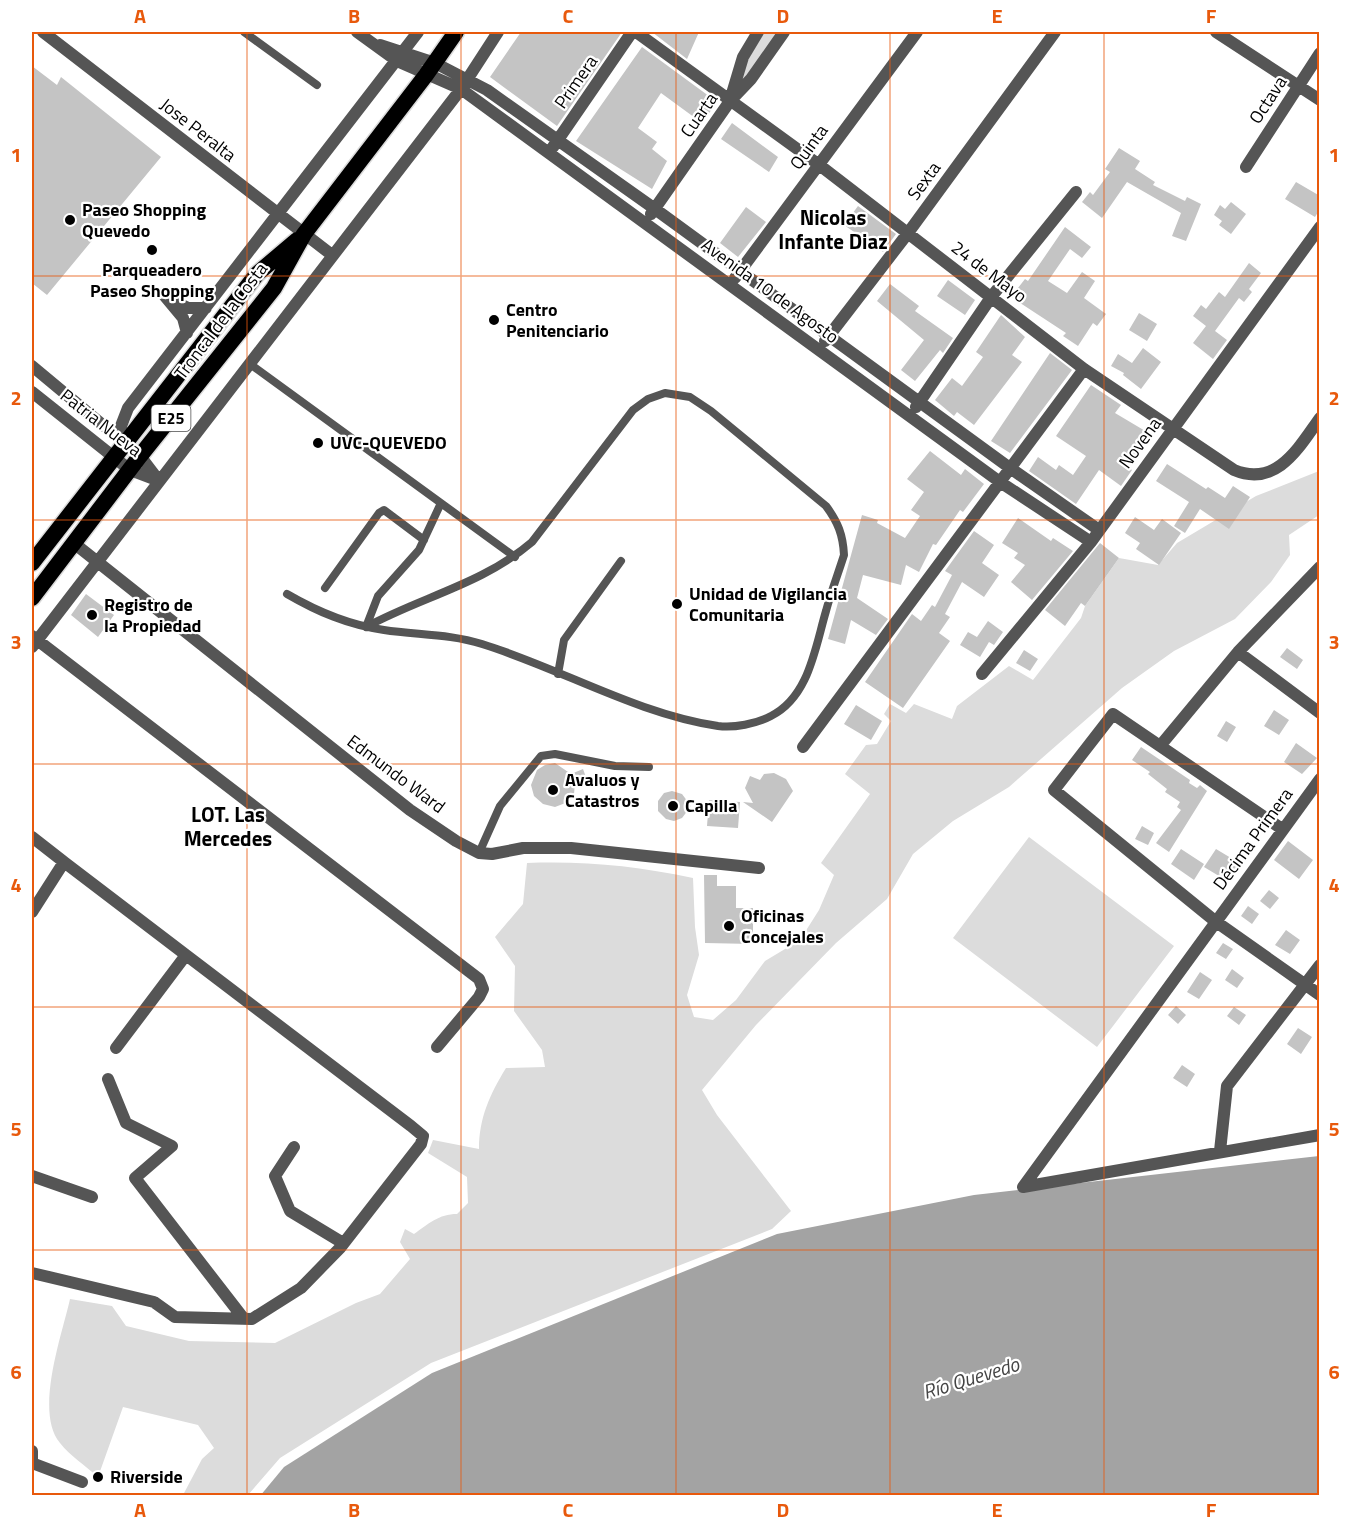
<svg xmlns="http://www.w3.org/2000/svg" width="1351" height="1527" viewBox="0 0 1351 1527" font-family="'Titillium Web',sans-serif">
	<rect width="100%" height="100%" fill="#fff"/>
	<path fill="#dcdcdc" d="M759,32h21l-28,40 -14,13z
		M1319,471v44l-30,20 1,20 -19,27 -36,37 -61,32 -52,37 -113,99 -56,34 -40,33 -26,45 -51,44 -80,82 -54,65 15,25 74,96 -19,18 -341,134 -151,95 -32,37h-65l19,-36 12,-11 -16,-23 -75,-18 -25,70c-12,-11 -28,-21 -38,-34 -26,-31 2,-108 10,-144l42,7 14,20 63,15 86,2 81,-40 24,-9 30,-35 -10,-17 5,-13 9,5c14,-10 25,-20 43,-20l11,-11 -1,-26 -39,-24 5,-13 46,9c0,-31 11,-55 27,-81l39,-1 -3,-17 -28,-39 1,-45 -20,-29 28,-33 4,-41c60,-2 108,3 166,15l2,49 4,28 -12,40 7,22 19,3 23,-20 29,-39 35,-21 19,-30 15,-35 -13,-12 49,-69 -25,-20 21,-29 11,-1 14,-23 -7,-7 6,-10 16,9 8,-9 38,15 5,-13 52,-40 24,14 48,-62 4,-12 34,-48 39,7 19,-22 79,-47z
		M1029,837l145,109 -77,101 -144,-109z"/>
	<path fill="#a3a3a3" d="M1319,1156v339l-1059,1 24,-29 148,-94 345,-139 197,-39z"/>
	<path fill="#c4c4c4" d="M521,32h101l-65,94 -67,-49z
		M652,32h47l-12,27z
		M642,47l75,55 -15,21 -41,-30 -23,35 19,14 -5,7 15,12 -15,28 -76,-48z
		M32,66l25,19 4,-8 100,80 -114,138 -15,-12z
		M732,123l46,34 -9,15 -48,-33z
		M1119,148l21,13 -5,8 20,13 -2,3 32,16 2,-4 14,7 -15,37 -14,-5 9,-23 -54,-31 -25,36 -20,-16 8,-10 3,3 17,-23 -5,-3z
		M1296,182l24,14v13l-5,8 -30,-18z
		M1231,202l15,12 -15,20 -12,-9 3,-4 -8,-6 6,-10 5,4z
		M858,206l38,28 -13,18 -39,-27z
		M746,207l20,15 -28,35 -18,-14z
		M1065,227l26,20 -9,11 -12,-9 -22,32 19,12 15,-21 13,9 -11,17 22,16 -9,12 -4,-3 -15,23 -15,-10 3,-3 -55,-36 14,-18 3,2z
		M1249,263l12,10 -12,16 3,3 -8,10 -5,-4 -24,33 12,9 -14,19 -20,-16 13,-17 -13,-10 8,-11 5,4 13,-17 6,5z
		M948,280l27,20 -10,15 -28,-19z
		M890,284l29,22 -4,5 38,27 -10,15 -3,-3 -25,31 -14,-11 23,-30 -47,-39z
		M1139,313l18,11 -10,17 -18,-11z
		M1001,315l24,22 -13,18 10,7 -48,63 -17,-13 -3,4 -19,-16 17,-22 10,8 21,-29 -7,-5z
		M1143,348l18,14 -20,27 -18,-14 1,-2 -13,-7 7,-12 14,9z
		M1050,353l22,17 -62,83 -19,-12z
		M1091,385l30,20 -6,8 37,22 -23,33 3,2 -11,16 -22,-16 -23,34 -47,-33 9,-14 18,13 3,-5 14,10 13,-19 -30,-20z
		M930,451l31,24 4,-6 19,15 -21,28 -3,-2 -24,35 -3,-1 -14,28 -13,-7 -5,20 -38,-10 -6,23 31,21 -12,16 -25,-15 -6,24 -17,-5 34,-124 16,5 -1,3 28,15 15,-22 -9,-6 13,-18 -17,-13z
		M1167,464l39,25 2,-2 17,11 8,-12 17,11 -21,32 -29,-20 -15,24 -11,-7 15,-24 -33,-21z
		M1135,517l19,13 8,-11 19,14 -22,32 -23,-16 4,-6 -15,-10z
		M1018,518l33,23 2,-3 20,13 -41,49 -21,-18 14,-17 -11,-7 4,-5 -16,-10z
		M974,531l20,14 -12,18 17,12 -15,22 -22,-15 -17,32 5,3 -11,16 11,8 -47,67 -38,-26 47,-68 9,7 11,-16 3,2 17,-32 -7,-4z
		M1100,543l19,15 -34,48 -4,-3 -16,23 -20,-16z
		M86,594l28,21 -16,22 -27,-22z
		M988,621l15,11 -9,13 -5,-3 -9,15 -20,-12 8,-13 9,5z
		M1287,648l16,12 -6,9 -17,-12z
		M1024,650l14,9 -8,12 -14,-8z
		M856,705l26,16 -11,19 -27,-16z
		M1274,710l15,10 -10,15 -15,-9z
		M1226,721l10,6 -9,15 -10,-6z
		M1296,743l21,15 -15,16 -18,-12z
		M1141,747l49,33 -1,3 8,5 3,-3 7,6 -38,61 -13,-9 25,-33 -4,-3 3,-5 -15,-10 2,-3 -19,-15 2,-2 -18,-12z
		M555,763l16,11 12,-5 4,11 -12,3 -1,11 -6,8 -13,5 -12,-3 -9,-8 -3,-11 6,-15 8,-5z
		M774,773l12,6 7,12 -21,31 -29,-20 10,1 -8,-15 5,-12 10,4 4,-6z
		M672,791l10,3 9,12 -9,12 -8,3 -8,-2 -8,-8v-10l6,-8z
		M709,800l31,2 -2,26 -31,-2z
		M1142,826l12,7 -6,12 -13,-6z
		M1288,841l25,19 -14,19 -25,-19z
		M1181,849l23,15 -10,16 -23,-16z
		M1216,849l25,15 -12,18 -25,-15z
		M704,875h13v11h19v22h17v36l-48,-1z
		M1269,890l10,8 -9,11 -10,-8z
		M1248,906l11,8 -7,10 -11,-8z
		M1286,930l14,10 -10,14 -15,-9z
		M1223,943l10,6 -7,10 -10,-6z
		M1232,969l12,9 -7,10 -12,-8z
		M1200,972l12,8 -13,19 -12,-7z
		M1176,1006l10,9 -8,9 -10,-9z
		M1234,1007l12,8 -7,10 -12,-9z
		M1298,1028l14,9 -11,17 -14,-10z
		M1182,1065l13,9 -8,13 -14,-9z"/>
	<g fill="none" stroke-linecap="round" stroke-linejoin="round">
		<g stroke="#dbdbdb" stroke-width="19">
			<path id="trunk" d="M32,563l225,-289 40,-34
				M32,598l108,-142 134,-168 30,-54 122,-159 30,-43"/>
		</g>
		<path stroke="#555" stroke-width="8" d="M244,32l73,53
			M250,364l265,193
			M325,588l54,-75 5,-3 40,30
			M287,594c31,18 61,31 97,36 33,5 66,4 98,14 78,24 155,70 236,82 16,2 38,-2 53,-10 38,-19 44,-68 55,-105 5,-19 12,-37 18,-56 -1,-20 -6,-33 -18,-49l-115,-95 -21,-14 -25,-4 -17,6 -15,11 -101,132c-49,42 -111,55 -166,85
			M366,627l12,-31 41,-46 22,-47
			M558,674l6,-34 57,-79
			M479,853l21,-47 41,-50 14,-2 60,12 34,1"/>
		<path stroke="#555" stroke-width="12" d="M43,32l289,223
			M357,32l40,29 64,28 539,393 91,60
			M636,32l182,132 266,205 150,101c43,18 65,-23 86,-52
			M1216,32l104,68
			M380,45l55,18 52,27 168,119 355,259 89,62
			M731,97l12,-40 15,-25
			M553,147l79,-115
			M1246,167l74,-114
			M651,214l79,-113 21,-22 33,-47
			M735,278l182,-246
			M163,294l20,24 4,15
			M173,301l15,7h18
			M825,341l83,-108 147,-201
			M32,366l108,90 19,25
			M32,392l98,78 29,11
			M916,407l76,-111 84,-104
			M124,444l-3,-18 7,-18 290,-376
			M75,544l335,266 46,31 23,12 13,1 31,-6h48l188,20
			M32,636l447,343 4,10 -4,8 -42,50
			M32,647l429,-558 37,-57
			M1238,652l82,61
			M982,674l109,-132 229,-315
			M1160,746l78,-94 82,-85
			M803,747l281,-378
			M1282,829l-169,-115 -59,76 161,131 105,74
			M32,837l32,25
			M32,912l32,-50 122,93 -70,93
			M108,1079l18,44 46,23 -37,32 109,141
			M294,1147l-19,29 15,35 53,32
			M1220,1151l7,-65 93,-121
			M32,1176l60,21
			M1023,1187l297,-408
			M1023,1187l297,-52
			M32,1273l122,29 21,15 77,2 49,-31 39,-40 81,-104 2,-8 -12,-10 -225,-171
			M32,1451v12l50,19"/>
		<use href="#trunk" stroke="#000" stroke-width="16"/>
	</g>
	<path fill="none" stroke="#e8590c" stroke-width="1.5" stroke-opacity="0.55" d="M247,32v1464M461,32v1464M676,32v1464M890,32v1464M1104,32v1464M32,276h1288M32,520h1288M32,764h1288M32,1007h1288M32,1250h1288"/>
	<g fill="#000" stroke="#fff" stroke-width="2">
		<circle cx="70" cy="220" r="6"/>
		<circle cx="152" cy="250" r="6"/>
		<circle cx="494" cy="320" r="6"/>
		<circle cx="318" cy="443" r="6"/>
		<circle cx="677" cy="604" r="6"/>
		<circle cx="92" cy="615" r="6"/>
		<circle cx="553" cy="790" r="6"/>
		<circle cx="673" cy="806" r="6"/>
		<circle cx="729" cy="926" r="6"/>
		<circle cx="98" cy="1477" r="6"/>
	</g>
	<g text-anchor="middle" stroke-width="4.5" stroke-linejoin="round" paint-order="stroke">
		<rect fill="#fff" stroke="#4c4c4c" stroke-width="1.5" x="151.5" y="405" width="39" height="26" rx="4.5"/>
		<g font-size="16" font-weight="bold" fill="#000">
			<text x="171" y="424">E25</text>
		</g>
		<g font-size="18" fill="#000" stroke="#fff">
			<text transform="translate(576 82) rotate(-55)" y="6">Primera</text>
			<text transform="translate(1268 100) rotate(-57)" y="6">Octava</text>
			<text transform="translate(699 115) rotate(-55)" y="6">Cuarta</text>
			<text transform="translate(198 130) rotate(38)" y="6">Jose Peralta</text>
			<text transform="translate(809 147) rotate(-54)" y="6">Quinta</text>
			<text transform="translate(924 181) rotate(-54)" y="6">Sexta</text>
			<text transform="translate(989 272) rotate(37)" y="6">24 de Mayo</text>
			<text transform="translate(770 291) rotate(36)" y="6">Avenida 10 de Agosto</text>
			<text transform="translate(221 321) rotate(-53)" y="6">Troncal de la Costa</text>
			<text transform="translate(101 423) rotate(38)" y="6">Patria Nueva</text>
			<text transform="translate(1140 443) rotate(-54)" y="6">Novena</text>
			<text transform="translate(396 774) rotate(37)" y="6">Edmundo Ward</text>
			<text transform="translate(1253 839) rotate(-54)" y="6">Décima Primera</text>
		</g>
		<g font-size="18" font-weight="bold" fill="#000" stroke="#fff" text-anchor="start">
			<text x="82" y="216">Paseo Shopping<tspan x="82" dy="21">Quevedo</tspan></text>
			<text x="152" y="276" text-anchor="middle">Parqueadero<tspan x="152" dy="21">Paseo Shopping</tspan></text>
			<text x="506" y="316">Centro<tspan x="506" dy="21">Penitenciario</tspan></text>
			<text x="330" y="449">UVC-QUEVEDO</text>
			<text x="689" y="600">Unidad de Vigilancia<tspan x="689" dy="21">Comunitaria</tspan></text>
			<text x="104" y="611">Registro de<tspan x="104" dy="21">la Propiedad</tspan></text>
			<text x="565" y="786">Avaluos y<tspan x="565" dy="21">Catastros</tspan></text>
			<text x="685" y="812">Capilla</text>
			<text x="741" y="922">Oficinas<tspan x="741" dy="21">Concejales</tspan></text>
			<text x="110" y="1483">Riverside</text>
		</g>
		<g font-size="20" font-style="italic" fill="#444" stroke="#fff">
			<text transform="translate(971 1378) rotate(-17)" y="7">Río Quevedo</text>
		</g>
		<g font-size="21" font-weight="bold" fill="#000" stroke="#fff">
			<text x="833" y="225">Nicolas<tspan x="833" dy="24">Infante Diaz</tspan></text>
			<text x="228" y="822">LOT. Las<tspan x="228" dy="24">Mercedes</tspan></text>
		</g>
	</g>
	<rect width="1351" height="1527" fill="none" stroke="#ffffff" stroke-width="66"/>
	<rect x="33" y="33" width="1285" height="1461" fill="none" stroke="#e8590c" stroke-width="2"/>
	<g font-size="20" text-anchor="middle" font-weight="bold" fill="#e8590c">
		<text x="140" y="23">A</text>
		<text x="354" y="23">B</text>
		<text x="568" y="23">C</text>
		<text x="783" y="23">D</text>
		<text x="997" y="23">E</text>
		<text x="1211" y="23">F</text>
		<text x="16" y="162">1</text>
		<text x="1334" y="162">1</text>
		<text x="16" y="405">2</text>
		<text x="1334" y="405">2</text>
		<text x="16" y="649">3</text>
		<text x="1334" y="649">3</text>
		<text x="16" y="892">4</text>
		<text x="1334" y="892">4</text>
		<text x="16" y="1136">5</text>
		<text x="1334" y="1136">5</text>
		<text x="16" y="1379">6</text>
		<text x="1334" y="1379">6</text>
		<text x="140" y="1517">A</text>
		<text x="354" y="1517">B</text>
		<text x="568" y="1517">C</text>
		<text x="783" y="1517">D</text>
		<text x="997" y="1517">E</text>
		<text x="1211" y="1517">F</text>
	</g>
</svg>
